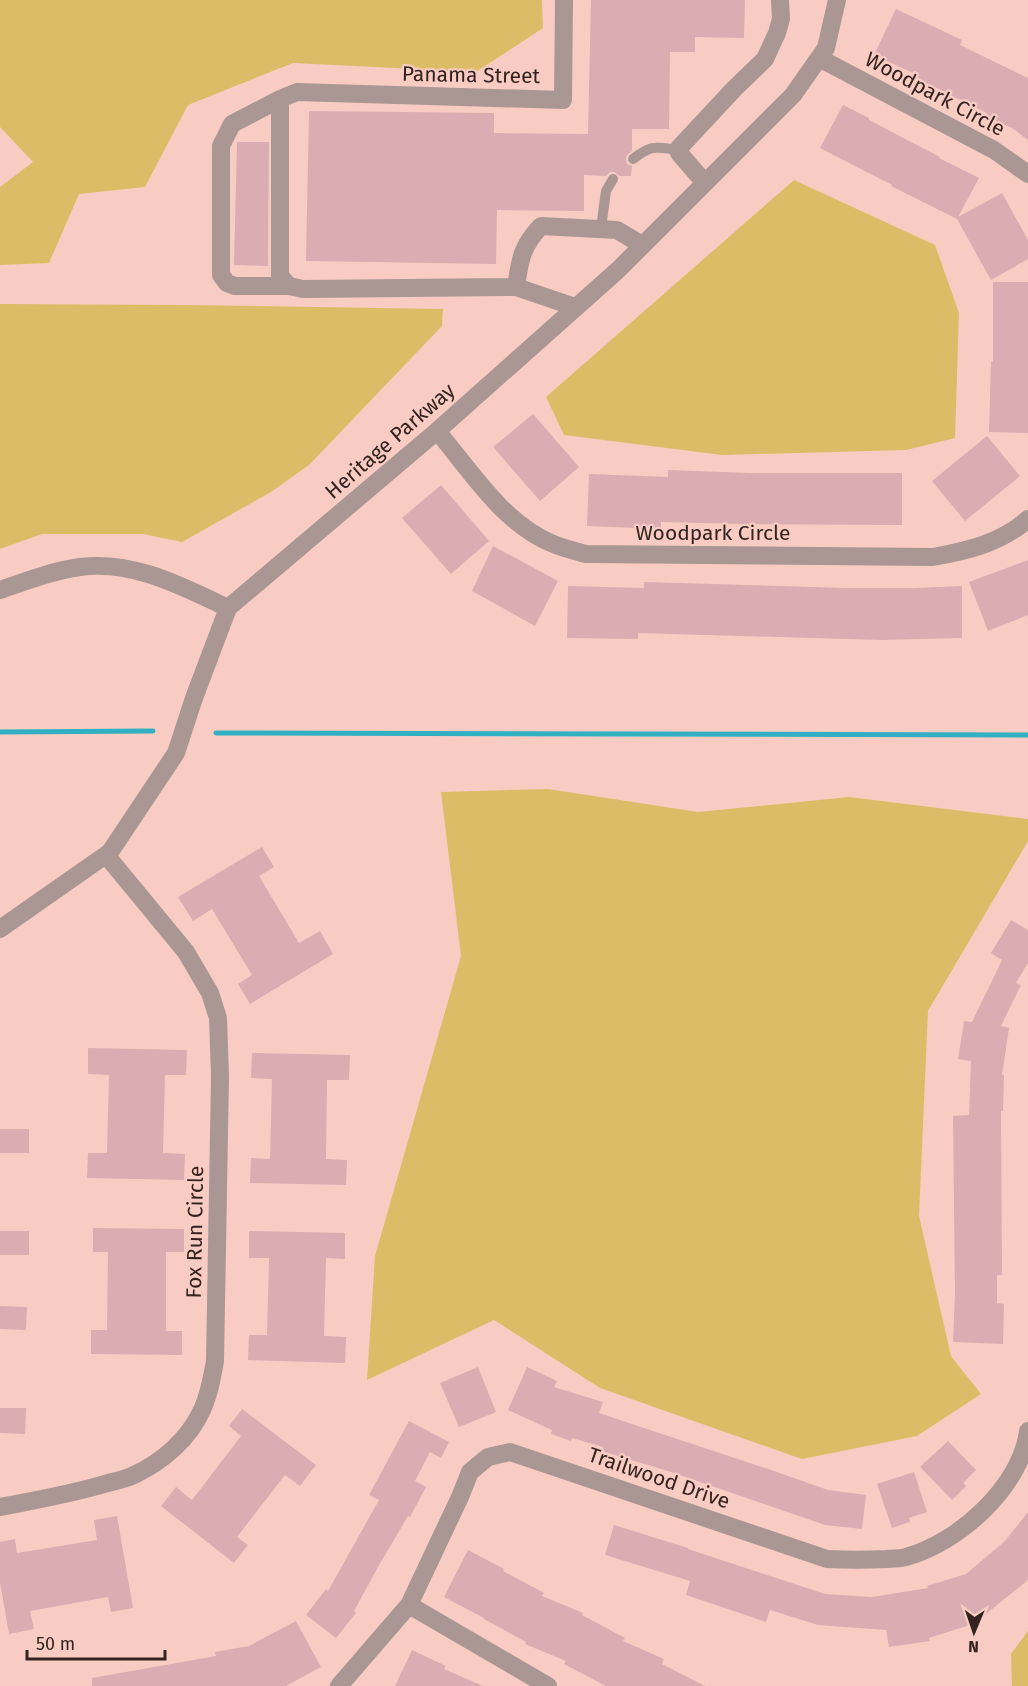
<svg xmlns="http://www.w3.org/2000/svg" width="1028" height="1686" viewBox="0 0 1028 1686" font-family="'Fira Sans',sans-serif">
	<rect width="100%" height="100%" fill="#f9ccc3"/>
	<path fill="#dcbd67" d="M0,0h542l1,28 -67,44 -183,-9 -105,42 -43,82 -66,7 -30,69 -49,2v-78l33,-25 -33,-35z
		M794,180l141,65 24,68 -4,125 -49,12 -184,5 -158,-20 -18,-38z
		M0,304l186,1 257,4 -1,17 -133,139 -38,27 -89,50 -39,-8h-101l-42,15z
		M548,789l150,23 151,-15 179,22v22l-100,170 -9,205 32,140 30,38 -64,42 -115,23 -202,-71 -106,-68 -127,60 8,-124 86,-300 -20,-164z
		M1028,1631v55h-16l-1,-32z"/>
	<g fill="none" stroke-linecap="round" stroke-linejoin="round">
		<path stroke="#31b0c3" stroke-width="5" d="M0,732l153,-1
			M216,733l812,2"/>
	</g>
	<path fill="#d9adb2" d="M591,0h154l-1,38 -49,-1v15h-25l-1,77h-37v22l-6,5v3l1,5 5,2 -1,10h-11l-6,-4h-4l-4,4 -22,-1v36l-87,-1 -1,54 -190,-3 3,-150 185,2v20l94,1z
		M896,9l66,31 -2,5 68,33v62l-16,-12 -27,-12 2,-3 -73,-36 1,-3 -41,-19z
		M843,105l26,13v2l71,37 -1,1 40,20 -21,39 44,-24 26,47v19l-37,21 -34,-61 -66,-33 1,-1 -72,-37z
		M237,142h32l-1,124 -34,-1z
		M993,282h35v151l-39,-1 2,-71 2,1z
		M533,414l46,53 -39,34 -47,-54z
		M987,436l33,40 -55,45 -33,-40z
		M668,470l82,3h152v52l-162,-1 -79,-2v7l-74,-3 2,-52 79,3z
		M441,485l48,56 -38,33 -49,-56z
		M493,546l65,35 -23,45 -63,-35z
		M1028,560v55l-40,16 -19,-49z
		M644,582l203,6h68l47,-2v52l-81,2 -243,-7v6l-71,-1 1,-52 76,2z
		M262,847l12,20 -15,9 40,67 21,-12 13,23 -83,50 -12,-20 14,-9 -40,-66 -19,12 -15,-24z
		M1011,920l17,10v33l-12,20 5,2 -20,41 8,2 -7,47h2l-1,36h-2l1,164h-5v28l7,1 -1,40 -50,-2 2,-48 -2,-178 16,-1 2,-54 -13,-2 6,-38 8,1 30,-62 -11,-7z
		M88,1048l99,2 -1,25h-21l-2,78 22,1 -1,26 -97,-2 1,-25h19l2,-78 -21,-1z
		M252,1053l98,2 -1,25h-22l-1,79 21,1 -1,25 -96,-2 1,-25 19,1 2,-80 -21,-1z
		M0,1129h29v24h-29z
		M93,1228l91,1v23h-18v79h16v24l-91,-1v-24h16l1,-78h-15z
		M0,1231h29v24h-29z
		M249,1231l96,2v26l-19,-1 -2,78 22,1 -1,26 -97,-3 1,-25h18l2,-77h-20z
		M0,1306l27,1 -1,23 -26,-1z
		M478,1367l18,45 -37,15 -19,-44z
		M527,1367l30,14 -3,6 49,15 -4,11 175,58 54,19 38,5 -4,34 -37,-4 -151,-52 -72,-22 1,-4 -31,-9 -1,3 -20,-7 1,-4 -44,-20z
		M0,1408h26l-1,26 -25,-1z
		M242,1409l74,56 -16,21 -15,-11 -48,62 11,8 -14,18 -73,-57 15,-19 16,13 49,-64 -12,-10z
		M409,1421l40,21 -8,16 -11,-6 -15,29 11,6 -16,30 -2,-1 -30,51 -24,44 2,2 -20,25 -30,-23 20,-26 2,2 51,-91 -10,-5z
		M948,1441l28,29 -13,13 3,3 -14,14 -32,-33z
		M914,1472l13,40 -18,6 1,4 -18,6 -15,-44z
		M1028,1512v68l-47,38 1,3 -53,17 1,3 -41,6 -3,-17 -68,-5 -48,-15 -4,12 -80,-27 4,-14 -85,-26 9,-30 74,23v1l137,45 47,3 56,-9 -1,-2 39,-12 39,-33z
		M117,1516l16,92 -22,4 -3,-15 -78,14 4,18 -25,5 -9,-52v-40l15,-3 2,14 80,-13 -3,-20z
		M468,1550l36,19 -1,2 41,22 -2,3 41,17 -1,2 43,23 -2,3 41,18 -2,5 43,22h-99l-42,-22 2,-3 -41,-17 1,-2 -42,-23v-1l-40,-21z
		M296,1621l25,46 -35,19h-194v-8l124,-22 -1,-4 34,-6z
		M412,1650l34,16 -2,3 39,17h-88z"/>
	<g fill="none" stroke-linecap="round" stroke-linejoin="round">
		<path stroke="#aa9793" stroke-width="10" d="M633,159c19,-15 23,-12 46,-9
			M601,228l5,-37 7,-12"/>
		<path stroke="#aa9793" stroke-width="18" d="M564,0l-1,100 -266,-8 -17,7v177l9,10 14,3 213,-2 59,20
			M819,58l175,92 34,24
			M280,99l-48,25 -11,22v129l6,8 8,3h54
			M705,183l-26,-30v-5l55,-59 31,-30 12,-26 4,-14 -1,-19
			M516,287c4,-27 5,-40 25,-61l76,4 25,15
			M437,431c34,40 65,91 114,112 11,5 24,8 35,11l347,3c34,-6 68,-14 95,-38
			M0,590c26,-9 52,-19 80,-23 53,-7 101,19 148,41
			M0,929l110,-77 66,-99 18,-55 34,-90 209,-177 181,-161 175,-175 33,-47 11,-48
			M0,1507c36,-7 72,-13 108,-24 8,-2 18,-4 26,-8 28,-13 55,-36 68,-65 7,-15 10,-32 13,-49l5,-285 -2,-58 -8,-25 -24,-41 -80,-97
			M409,1605l139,81
			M339,1686l70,-81 51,-108 10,-25 18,-15 22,-5 317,107c20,1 40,1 60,0 6,-1 13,0 19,-2 52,-14 115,-70 122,-126"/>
	</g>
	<g text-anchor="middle" stroke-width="4.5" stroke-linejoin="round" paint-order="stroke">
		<g font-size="21" fill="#33221f" stroke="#f9ccc3">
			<text transform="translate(471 75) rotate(1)" y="7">Panama Street</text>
			<text transform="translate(935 94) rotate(28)" y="7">Woodpark Circle</text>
			<text transform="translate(390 441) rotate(-41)" y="7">Heritage Parkway</text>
			<text x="713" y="540">Woodpark Circle</text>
			<text transform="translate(195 1232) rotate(-89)" y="7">Fox Run Circle</text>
			<text transform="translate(659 1478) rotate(19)" y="7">Trailwood Drive</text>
		</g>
	</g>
	<g transform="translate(974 1632) rotate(182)" stroke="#f9ccc3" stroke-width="4.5" paint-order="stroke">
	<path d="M0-4.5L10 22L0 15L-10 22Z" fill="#33221f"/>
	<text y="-9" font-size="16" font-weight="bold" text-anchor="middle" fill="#33221f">N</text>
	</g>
	<path d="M27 1650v9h138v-9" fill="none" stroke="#33221f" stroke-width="3"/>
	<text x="36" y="1650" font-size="18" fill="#33221f" stroke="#f9ccc3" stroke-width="4.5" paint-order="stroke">50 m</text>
</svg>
